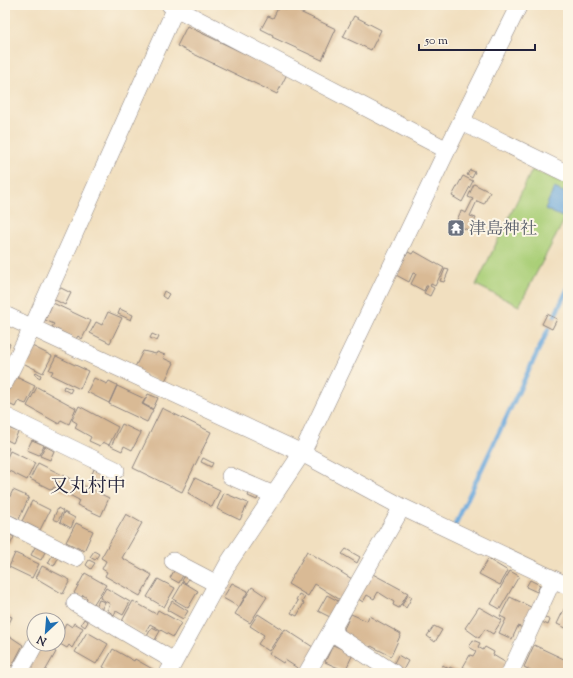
<svg xmlns="http://www.w3.org/2000/svg" width="573" height="678" viewBox="0 0 573 678" font-family="'Sorts Mill Goudy','Noto Serif JP',serif">
	<rect width="100%" height="100%" fill="#fcf5e5"/>
	<filter id="ink" filterUnits="userSpaceOnUse"><feTurbulence type="fractalNoise" baseFrequency=".025" numOctaves="2"/><feDisplacementMap in="SourceGraphic" scale="8" xChannelSelector="R" yChannelSelector="G"/><feConvolveMatrix kernelMatrix="1 2 1 2 8 2 1 2 1" color-interpolation-filters="sRGB"/></filter>
	<filter id="wash" filterUnits="userSpaceOnUse"><feTurbulence type="fractalNoise" baseFrequency=".012" numOctaves="4" result="noise"/><feDisplacementMap in="SourceGraphic" scale="16" xChannelSelector="R" yChannelSelector="G"/><feGaussianBlur stdDeviation="0.9" result="paint"/><feColorMatrix in="noise" values="0 0 0 0 0 0 0 0 0 0 0 0 0 0 0 0 0 1.4 0 .05"/><feComposite in="paint" operator="in"/></filter>
	<g filter="url(#wash)">
		<rect width="100%" height="100%" fill="#f1dfbf"/>
		<path fill="#aacf78" stroke="#66785a" d="M532,170l36,14v29l-49,93 -43,-21z"/>
		<path fill="#6aa8dc" stroke="#46658c" d="M554,188l14,6v13l-6,10 -17,-8z"/>
		<g fill="none" stroke-linecap="round" stroke-linejoin="round">
			<path stroke="#6aa8dc" stroke-width="4.5" d="M454,527l114,-239"/>
		</g>
		<g id="blocks">
			<path fill="#d9ba95" d="M279,6l7,3 1,-3 49,23 -14,31 -50,-23 1,-2 -12,-6 7,-13 5,2z
				M354,16l27,14 -10,20 -28,-13z
				M187,26l100,48 -10,20 -100,-48z
				M470,170l5,2 -3,6 -5,-3z
				M463,176l10,5 -11,21 -10,-6z
				M474,184l16,8 -6,12 -7,-3 -7,15 6,2 -6,13 -15,-7 6,-13 5,2 7,-14 -5,-2z
				M520,222l6,3 -3,6 -6,-3z
				M414,251l30,17 -9,18 -4,-2 -1,2 4,2 -4,8 -6,-3 4,-7h-2l-2,5 -13,-7 5,-10 -3,-1 -4,9 -13,-7 12,-23 4,2z
				M445,269l4,1 -5,12 -4,-1z
				M57,286l14,7 -6,12 -14,-7z
				M164,291l5,3 -3,5 -4,-3z
				M53,303l38,18 -9,18 -4,-3 -2,3 -24,-12 2,-3 -9,-4z
				M120,309l13,6 -2,5 -13,-6z
				M108,312l14,6 -12,25 -20,-10 6,-11 6,3z
				M547,314l10,5 -5,10 -10,-5z
				M152,334l7,3 -2,4 -7,-3z
				M5,342l5,2 -5,11z
				M32,346l20,10 -9,17 -20,-10z
				M143,351l13,3 1,-2 8,3 -2,3 11,5 -10,20 -30,-14z
				M56,356l32,15 -8,18 -29,-14 2,-4 -4,-1z
				M36,372l5,3 -1,3 -5,-3z
				M14,376l21,10 -9,18 -8,-3 -3,6 -10,-5v-7z
				M94,378l13,6 2,-3 8,4 -8,18 -22,-11z
				M64,386l8,3 -2,4 -7,-4z
				M117,386l28,13 -3,5 11,6 -6,12 -38,-18z
				M37,387l39,21 -7,16 -8,-4 -2,4 -32,-18z
				M148,394l10,4 -5,11 -10,-5z
				M79,406l39,21 -9,18 -6,-3 -3,4 -11,-5 2,-4 -16,-9 2,-5 -5,-3z
				M162,408l49,24 -29,60 -49,-24z
				M122,424l19,9 -9,17 -8,-4 -2,5 -11,-5z
				M6,427l12,5 -5,11 -8,-4z
				M32,440l12,5 -5,10 -12,-5z
				M5,446l4,2 -4,10z
				M45,446l9,5 -4,9 -10,-4z
				M10,451l25,12 -8,17 -22,-11v-7z
				M203,458l10,5 -2,4 -10,-5z
				M38,463l71,35 -8,18 -24,-11 2,-5 -25,-13 -2,3 -22,-11z
				M94,469l11,5 -5,10 -10,-5z
				M195,478l25,12 -8,17 -24,-14z
				M13,490l16,7 -10,22 -14,-6v-6z
				M250,491l9,4 -2,5 -9,-4z
				M224,493l24,10 -8,17 -23,-11z
				M32,501l18,9 -10,20 -18,-9z
				M58,508l5,3 -5,10 -5,-2z
				M64,512l11,6 -4,10 -11,-6z
				M126,514l16,9 -20,35 30,17 -12,21 -35,-20 2,-4 -5,-3 4,-8 -5,-3z
				M76,523l17,8 -9,20 -18,-9z
				M5,532l9,5 -4,8 -5,-2z
				M35,547l10,5 -4,8 -10,-5z
				M346,549l14,8 -3,6 -15,-9z
				M94,551l5,3 -4,6 -5,-3z
				M307,551l45,28 -10,22 -27,-17 -7,12 -20,-12z
				M15,553l24,11 -7,14 -23,-11z
				M52,556l6,2 -4,8 -6,-3z
				M488,559l20,12 -8,14 -21,-11z
				M89,560l6,3 -4,6 -5,-4z
				M42,566l28,14 -7,14 -27,-16z
				M175,569l9,4 -5,10 -9,-5z
				M510,571l9,5 -19,33 -9,-5z
				M369,572l39,21 -9,15 -6,-3 1,-3 -16,-10 -4,7 -7,-4 -4,7 -8,-5z
				M85,573l21,12 -13,20 -7,-4 1,-3 -4,-3 -2,3 -7,-5z
				M185,575l5,2 -4,6 -4,-2z
				M158,579l17,9 -11,19 -17,-10z
				M530,580l10,5 -3,7 -11,-5z
				M183,582l15,9 -10,17 -15,-9z
				M232,583l16,8 -9,16 -16,-9z
				M252,587l15,10 -17,26 -15,-9z
				M106,588l24,14 -7,13 -7,-4 -2,4 -7,-5 3,-6 -10,-6z
				M299,594l6,3 -3,5 2,1 -7,13 -6,-3 7,-12 -2,-1z
				M327,595l15,8 -8,16 -16,-8z
				M408,595l4,2 -6,11 -4,-3z
				M510,597l25,12 -10,20 -7,-3 -6,13 -13,-6 7,-14 -6,-3z
				M99,600l6,2 -4,8 -5,-3z
				M133,601l23,13 2,-4 23,13 -8,14 -23,-13 -6,10 -22,-13z
				M172,601l16,10 -5,8 -16,-9z
				M567,603h1v26l-11,-5z
				M479,607l23,13 -9,14 -8,-5 -6,9 -14,-10z
				M5,614l7,3 -5,11 -2,-1z
				M258,614l25,16 -14,21 -11,-7 6,-9 -14,-9z
				M351,614l16,7 2,-5 32,18 -10,22 -20,-10 -2,2 -27,-15z
				M544,617l6,3 -2,5 -6,-3z
				M84,619l4,3 -3,5 -4,-3z
				M66,623l6,4 2,-4 9,5 -11,20 -3,-3 -2,3 -7,-4 1,-2 -3,-2z
				M434,626l8,4 -7,12 -8,-6z
				M152,627l8,4 -5,9 -8,-4z
				M285,629l31,20 -14,22 -17,-11 -2,3 -14,-9z
				M87,632l21,12 -12,20 -21,-12z
				M8,635l15,10 -11,21 -7,-4v-21z
				M473,640l7,3 -2,4 5,3 2,-3 9,5 -1,3 15,9 -5,9h-29l-11,-6 7,-12 3,1 3,-5 -7,-4z
				M43,644l13,8 -12,21h-10l-9,-5z
				M333,645l20,9 -8,17 -20,-9z
				M534,645l34,16v12h-32l-12,-6z
				M113,649l21,12 1,-2 21,12 -1,2h-42l-10,-6z
				M398,655l10,6 -6,11 -10,-5z
				M443,665l6,4 1,-2 11,6h-18l-3,-2z"/>
		</g>
	</g>
	<g filter="url(#ink)">
		<use href="#blocks" fill-opacity="0" stroke="#8a807d" stroke-width="1"/>
		<g fill="none" stroke-linecap="round" stroke-linejoin="round">
			<g stroke="#8a807d" stroke-width="18">
				<path id="minor" d="M170,5l277,145
					M462,122l106,52
					M5,315l297,138 100,54 166,79
					M5,382l27,-54 145,-323
					M5,416l111,54
					M230,476l44,19
					M5,522l71,36
					M173,561l44,23
					M75,603l99,58
					M331,632l63,41
					M19,673l16,-29
					M168,673l61,-111 73,-109 145,-303 72,-145
					M307,673l95,-166
					M510,673l43,-94"/>
			</g>
			<use href="#minor" stroke="#fff" stroke-width="17"/>
		</g>
	</g>
	<defs>
		<g id="temple-square" transform="scale(0.9)"><rect x="-9" y="-9" width="18" height="18" rx="4" fill="#6b7280" stroke="#fcf5e5"/><path d="M0-6L5-2H3V0L6.5 2.5H4V6H1.5V3h-3V6H-4V2.5H-6.5L-3 0V-2H-5Z" fill="#fff"/></g>
	</defs>
	<g fill-rule="evenodd">
		<use href="#temple-square" x="456" y="228"/>
	</g>
	<g text-anchor="middle" stroke-width="4" stroke-linejoin="round" paint-order="stroke">
		<g font-size="17" fill="#5b616d" stroke="#fcf5e5" text-anchor="start">
			<text x="469" y="234">津島神社</text>
		</g>
		<g font-size="19" fill="#22223b" stroke="#fcf5e5">
			<text x="88" y="492">又丸村中</text>
		</g>
	</g>
	<rect width="573" height="678" fill="none" stroke="#fcf5e5" stroke-width="20"/>
	<g transform="translate(46 632) rotate(206)"><circle r="19" fill="#fcf5e5" stroke="#a5a1a1"/>
	<path d="M0-3L7 15L0 10L-7 15Z" fill="#1f6fb2"/>
	<text y="-6" font-size="11" font-weight="bold" text-anchor="middle" fill="#22223b">N</text>
	</g>
	<path d="M419 44v6h116v-6" fill="none" stroke="#22223b" stroke-width="2"/>
	<text x="425" y="44" font-size="12" fill="#22223b" stroke="#fcf5e5" stroke-width="3" paint-order="stroke">50 m</text>
</svg>
